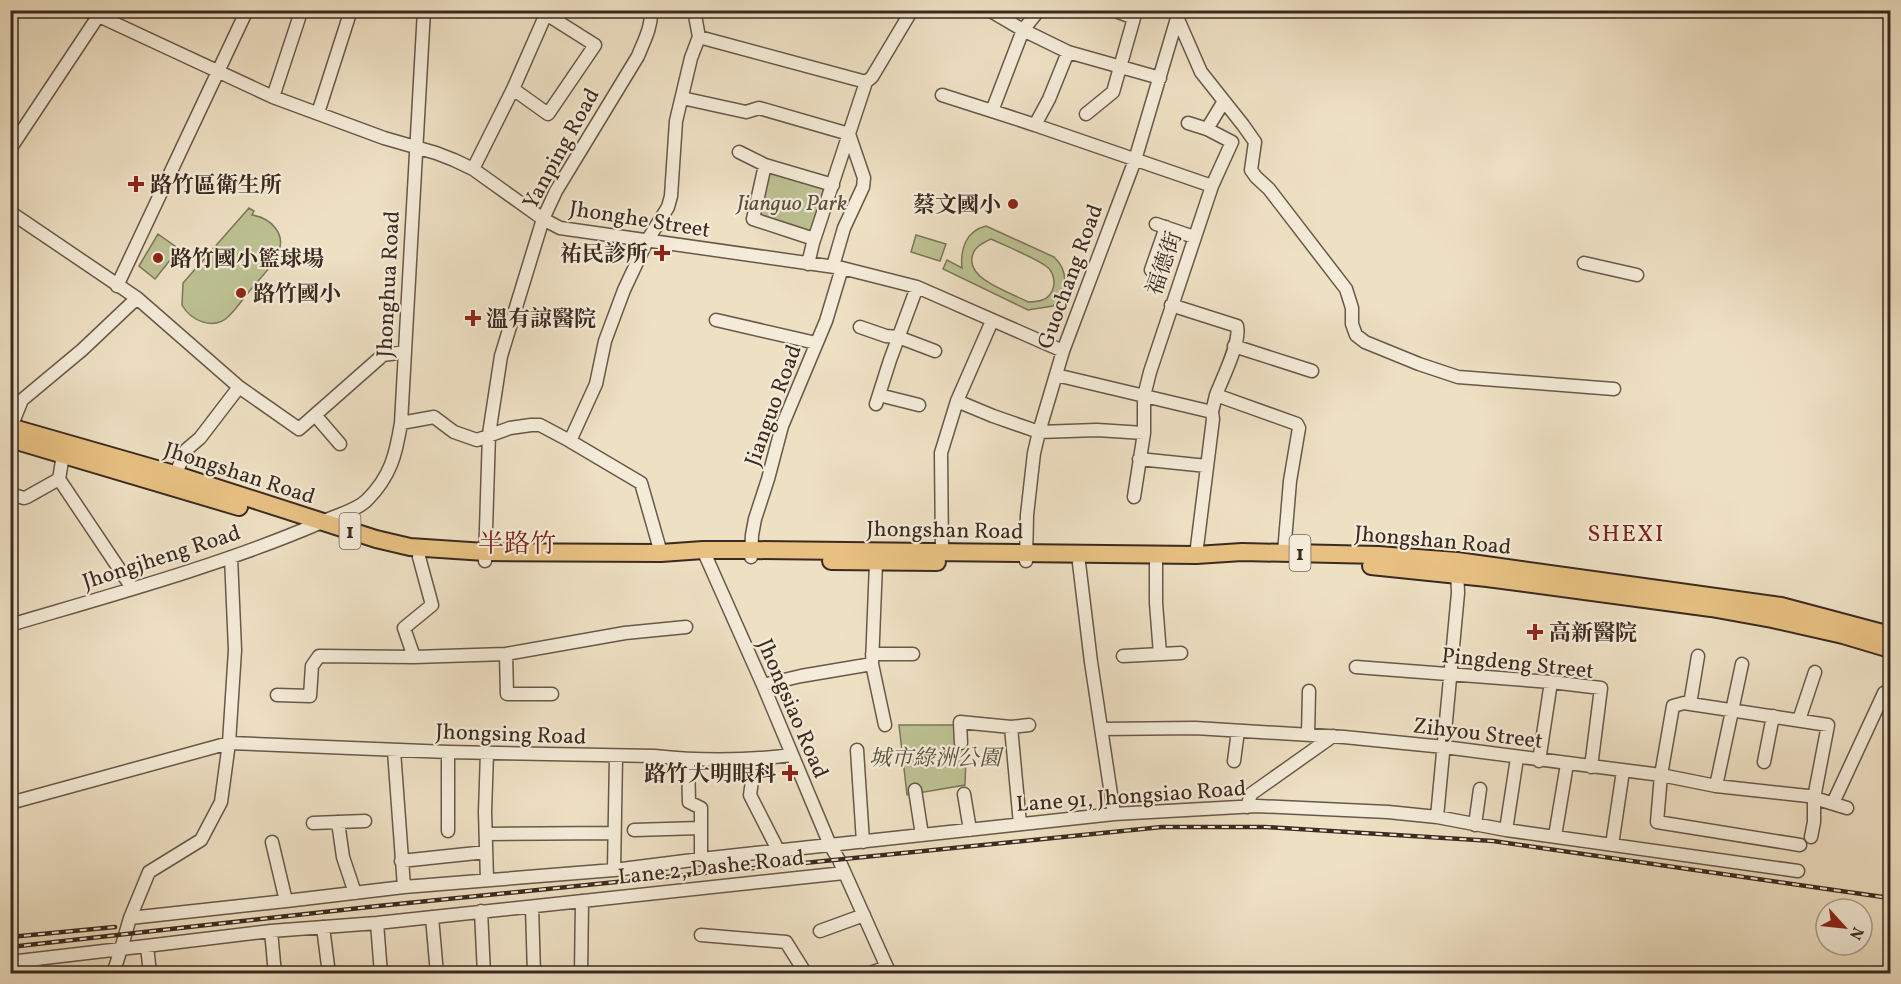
<svg xmlns="http://www.w3.org/2000/svg" width="1901" height="984" viewBox="0 0 1901 984" font-family="Vollkorn,'Noto Serif TC',serif">
	<rect width="100%" height="100%" fill="#eee0c3"/>
	<filter id="stains"><feTurbulence type="fractalNoise" baseFrequency=".00333" numOctaves="4"/><feColorMatrix values="0 0 0 0 .2 0 0 0 0 .09 0 0 0 0 .02 0 0 0 .5 -.17"/></filter>
	<radialGradient id="worn" r=".72"><stop offset=".6" stop-color="#630" stop-opacity="0"/><stop offset="1" stop-color="#630" stop-opacity=".3"/></radialGradient>
	<path fill="#bcc192" stroke="#7b7659" stroke-width="1.5" fill-rule="evenodd" d="M769,171l57,17 -15,45 -51,-17z
		M249,208l5,3 -2,4c18,3 35,18 26,39 -5,12 -17,23 -25,33 -8,9 -15,20 -24,29 -15,15 -38,5 -47,-11l1,-22z
		M986,226l68,31c15,14 14,35 -1,49l-25,4 -85,-41 4,-9 15,8c-2,-19 4,-37 24,-42zM991,239c17,8 40,17 55,27 8,6 10,17 6,25 -4,10 -15,11 -24,11 -16,-9 -60,-22 -56,-44 1,-10 10,-15 19,-19z
		M158,234l21,15 -24,30 -16,-13z
		M916,235l30,9 -6,17 -29,-9z
		M899,725h68l-2,60 -58,10z"/>
	<g fill="none" stroke-linecap="round" stroke-linejoin="round">
		<g stroke="#675849" stroke-width="15">
			<path id="minor" d="M86,10l187,87 111,41 52,15 18,7 19,9 70,50 17,9 282,40 75,19 146,64
				M546,10v4l-33,75 35,25 47,-69 -49,-31
				M989,10l34,20 45,22 92,26
				M1177,17l24,55 42,53 12,17 -4,28 5,7 13,12 77,100 6,19v16l4,11 9,7 54,22 39,13 156,12
				M699,37l167,45
				M942,95l50,16 31,-81 16,-20
				M273,97l26,-79
				M682,98l64,14 13,-4 90,26 15,44 -1,9 -19,41 -11,38
				M992,111l43,14 14,-26 19,-47
				M318,113l33,-103
				M1086,114l27,-22 21,-74 -21,-8
				M1188,123l19,6 25,13 -20,44
				M1035,125l177,61 -62,186 -6,24v37l-10,64
				M1207,129l17,-28
				M10,149l91,-137
				M739,152l26,13 68,20
				M765,165l-12,54 61,20
				M473,169l40,-80
				M10,212l127,86 102,89 -39,51 -14,12 -14,32
				M1156,224l38,13
				M1584,263l53,12
				M808,264l5,-21 53,-161 6,-5 40,-67
				M1151,270l15,-43
				M117,286l130,-276
				M1171,305l66,21c4,16 -15,53 -21,69l81,29 2,4 -9,53 -6,72
				M716,320l100,23
				M860,327l26,9 12,1 37,14
				M1234,346l78,25
				M1056,375l156,37
				M239,387l60,42 84,-74 22,-3
				M879,395l40,10
				M957,401l36,15 46,16 58,-2 47,3
				M876,404l14,-44 27,-73
				M315,415l25,29
				M401,423l33,-6 20,15 23,8 33,-12 21,-3h9l30,16 71,42 20,70
				M11,427l11,-27 60,-50 55,-52
				M570,441l26,-57 9,-43 19,-51 23,-49 21,-34 3,-11 5,-75 15,-63 8,-21 -5,-27
				M63,455l-4,24 73,109
				M1139,459l68,7
				M10,494l14,4 3,-1 32,-18
				M703,550l60,135 67,160 9,15 51,114
				M942,551l-1,-98 16,-52 35,-80
				M1196,555l17,-136 -1,-7 4,-17
				M231,557l4,93 -6,93 -8,59 -20,38 -52,32 -19,46 -9,31 150,-18 106,-8 467,-50
				M751,557l1,-22 3,-16 13,-40 14,-53 44,-105 16,-53
				M485,561l4,-127 12,-78 42,-137 13,-28 82,-135c6,-15 14,-29 13,-46
				M1026,561l1,-46 7,-62 5,-21 24,-81 72,-191 43,-145
				M876,563l-4,101 13,61
				M1079,563l12,99 23,152
				M1156,563v40l4,51
				M10,625c105,-31 212,-60 312,-103 14,-7 34,-11 45,-22 24,-24 29,-46 34,-77l23,-413
				M506,654l1,40h45
				M872,654h41
				M1123,656l58,-3
				M414,657l-10,-29 28,-23 -13,-48
				M1356,667l195,15 50,6 -10,79
				M763,685l38,-9 71,-12
				M277,695l33,1 2,-30 7,-10 95,1 92,-3 119,-21 61,-6
				M1690,704l8,-48
				M1799,720l16,-48
				M1011,727l9,97
				M1101,729l94,-1 149,9 100,10 217,28 55,11 92,10 39,12
				M1308,735l1,-44
				M961,743l-1,-21 51,5 18,-2
				M857,750l6,92
				M394,751l10,136
				M487,753l-2,59 2,68
				M688,759l1,43 12,6v51l413,-45 143,-8 131,6 49,5 69,13 292,41
				M755,760l-5,35 29,57
				M1234,761l4,-30
				M1539,761l12,-79
				M1764,762l9,-46
				M1716,786l26,-122
				M915,790l7,45
				M964,794l6,36
				M10,803l219,-60 219,9 206,4c46,5 91,5 137,-1
				M1833,803l51,-110 6,-1
				M1247,807l4,-13 82,-58
				M1437,817l21,-224 -1,-25
				M338,822l5,35 12,36
				M313,823l52,-2
				M1475,825l5,-36
				M634,830l66,-2
				M1506,830l11,-72
				M448,831v-79
				M486,834l128,-1
				M1555,836l12,-72
				M1612,845l11,-74
				M1800,845l-143,-23 4,-47 12,-69 11,-3 144,22 -14,73v24l-3,15
				M401,861l85,-9
				M614,870l2,-113
				M286,901l118,-14 210,-17 87,-11
				M532,907l2,67
				M481,911l3,63
				M432,917l5,57
				M130,918l156,-17 -14,-59
				M377,923l4,51
				M323,927l6,47
				M271,931l4,43
				M820,931l44,-16
				M701,935l85,7 20,32
				M147,946l3,28
				M34,960l3,14
				M10,962l111,-13 -8,25
				M581,974l1,-73
				M867,974l20,-7"/>
		</g>
		<g stroke="#3a2a20" stroke-width="20">
			<path id="major" d="M10,427l164,47 202,65 34,8 75,5 176,1 42,-3h48l445,5 46,-3 136,3 79,6 324,45 109,29
				M10,439l229,68
				M831,561l106,1
				M1371,566l116,12 224,30 61,11 71,16 47,14"/>
		</g>
		<use href="#minor" stroke="#f4ebd8" stroke-width="12"/>
		<use href="#major" stroke="#e7c082" stroke-width="16"/>
		<g stroke="#3a2a20" stroke-width="4.5">
			<path id="rail" d="M10,937l105,-10
				M10,947l368,-41 784,-79h103l228,14 397,57"/>
		</g>
		<use href="#rail" stroke="#f4ebd8" stroke-width="2" stroke-dasharray="7" stroke-linecap="butt"/>
	</g>
	<g fill="#8f2418" stroke="#f4ebd8" stroke-width="2">
		<path d="M133 175h6v6h6v6h-6v6h-6v-6h-6v-6h6z"/>
		<circle cx="1013" cy="204" r="6"/>
		<path d="M659 244h6v6h6v6h-6v6h-6v-6h-6v-6h6z"/>
		<circle cx="158" cy="258" r="6"/>
		<circle cx="241" cy="293" r="6"/>
		<path d="M470 309h6v6h6v6h-6v6h-6v-6h-6v-6h6z"/>
		<path d="M1532 623h6v6h6v6h-6v6h-6v-6h-6v-6h6z"/>
		<path d="M787 764h6v6h6v6h-6v6h-6v-6h-6v-6h6z"/>
	</g>
	<g text-anchor="middle" stroke-width="4.5" stroke-linejoin="round" paint-order="stroke">
		<g fill="#f4ebd8" stroke="#726457" stroke-width="1.5">
			<rect x="339.5" y="513" width="21" height="36" rx="4.5"/>
			<rect x="1289.5" y="535" width="21" height="36" rx="4.5"/>
		</g>
		<g font-size="21" font-weight="bold" fill="#3a2a20">
			<text x="350" y="538">1</text>
			<text x="1300" y="560">1</text>
		</g>
		<g font-size="22" fill="#3a2a20" stroke="#f4ebd8">
			<text transform="translate(560 148) rotate(-61)" y="8">Yanping Road</text>
			<text transform="translate(640 218) rotate(9)" y="8">Jhonghe Street</text>
			<text transform="translate(1163 263) rotate(-71)" y="8">福德街</text>
			<text transform="translate(1069 276) rotate(-70)" y="8">Guochang Road</text>
			<text transform="translate(387 284) rotate(-87)" y="8">Jhonghua Road</text>
			<text transform="translate(772 405) rotate(-70)" y="8">Jianguo Road</text>
			<text transform="translate(240 472) rotate(18)" y="8">Jhongshan Road</text>
			<text transform="translate(945 529) rotate(1)" y="8">Jhongshan Road</text>
			<text transform="translate(1433 539) rotate(5)" y="8">Jhongshan Road</text>
			<text transform="translate(161 556) rotate(-18)" y="8">Jhongjheng Road</text>
			<text transform="translate(1518 662) rotate(6)" y="8">Pingdeng Street</text>
			<text transform="translate(794 708) rotate(67)" y="8">Jhongsiao Road</text>
			<text transform="translate(1478 732) rotate(7)" y="8">Zihyou Street</text>
			<text transform="translate(511 733) rotate(2)" y="8">Jhongsing Road</text>
			<text transform="translate(1131 795) rotate(-4)" y="8">Lane 91, Jhongsiao Road</text>
			<text transform="translate(711 866) rotate(-6)" y="8">Lane 2, Dashe Road</text>
		</g>
		<g font-size="22" font-weight="bold" fill="#3a2a20" stroke="#f4ebd8" text-anchor="start">
			<text x="150" y="192">路竹區衛生所</text>
			<text x="1001" y="212" text-anchor="end">蔡文國小</text>
			<text x="648" y="261" text-anchor="end">祐民診所</text>
			<text x="170" y="266">路竹國小籃球場</text>
			<text x="253" y="301">路竹國小</text>
			<text x="486" y="326">溫有諒醫院</text>
			<text x="1549" y="640">高新醫院</text>
			<text x="776" y="781" text-anchor="end">路竹大明眼科</text>
		</g>
		<g font-size="22" font-style="italic" fill="#5a503c" stroke="#f4ebd8">
			<text x="792" y="210">Jianguo Park</text>
			<text x="935" y="765">城市綠洲公園</text>
		</g>
		<g font-size="24" letter-spacing="1.5" fill="#7a1f14" stroke="#f4ebd8">
			<text x="1626" y="541">SHEXI</text>
		</g>
		<g font-size="26" fill="#7a1f14" stroke="#f4ebd8">
			<text x="517" y="552">半路竹</text>
		</g>
	</g>
	<rect width="1901" height="984" fill="none" stroke="#eee0c3" stroke-width="36"/>
	<rect x="12" y="12" width="1877" height="960" fill="none" stroke="#3a2a20" stroke-width="3"/>
	<rect x="18" y="18" width="1865" height="948" fill="none" stroke="#3a2a20" stroke-width="1.5"/>
	<g transform="translate(1844 927) rotate(117)"><circle r="28" fill="#f4ebd8" stroke="#aa9e8e" stroke-width="1.5"/>
	<path d="M0-4.5L10 22L0 15L-10 22Z" fill="#8f2418"/>
	<text y="-9" font-size="16" font-weight="bold" text-anchor="middle" fill="#3a2a20">N</text>
	</g>
	<rect width="100%" height="100%" filter="url(#stains)"/>
	<rect width="100%" height="100%" fill="url(#worn)"/>
</svg>
